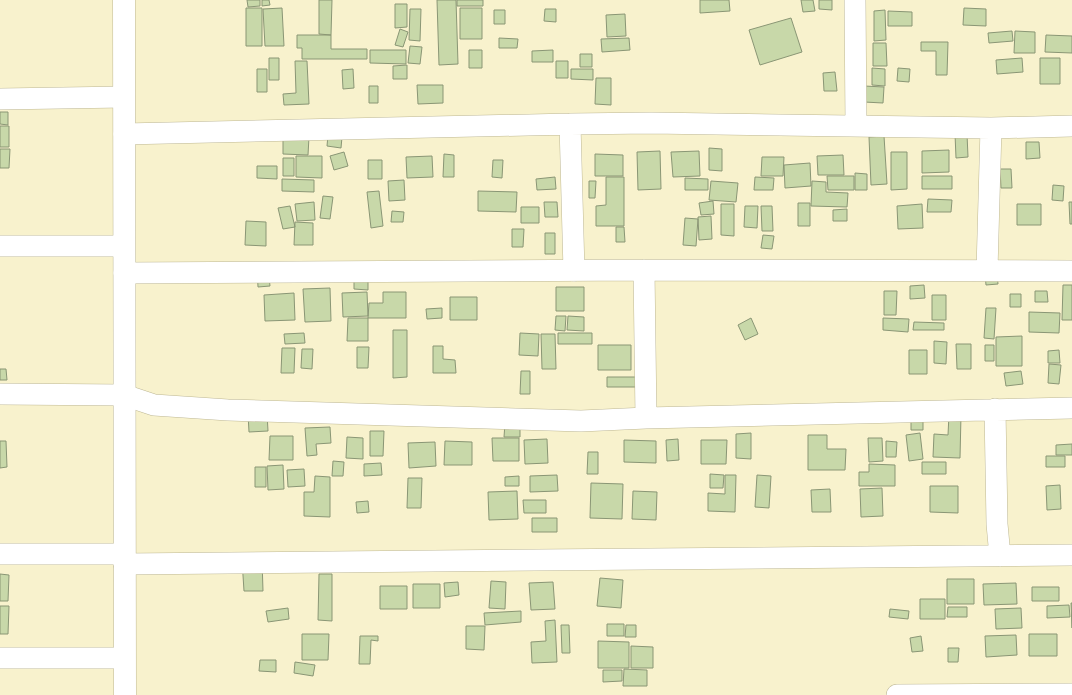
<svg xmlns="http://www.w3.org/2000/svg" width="1072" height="695" viewBox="0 0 1072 695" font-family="Roboto,sans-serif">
	<rect width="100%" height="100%" fill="#f8f2cd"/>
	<path fill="#c8d8a9" stroke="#8a9675" d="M247,0h13v6l-12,1z
		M262,0h7l1,5 -8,1z
		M319,0h13l-1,35 -12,-1z
		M437,0h19l2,64 -19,1z
		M457,0h26v6h-26z
		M700,0h29l1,11 -30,2z
		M801,0h12l2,11 -12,1z
		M819,0h13v10l-13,-1z
		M395,4h12v23l-12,1z
		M246,8h16v38h-16z
		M282,8l2,38h-19l-2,-37z
		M460,8h22v31h-22z
		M964,8l22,1v17l-23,-1z
		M410,9h11l-1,32 -11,-1z
		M545,9h11v13l-12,-1z
		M494,10h11v14h-11z
		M885,10l1,30 -12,1v-30z
		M888,11l24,1v14h-24z
		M625,14l1,22 -19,1 -1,-22z
		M791,18l11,34 -42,13 -11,-35z
		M400,29l8,3 -5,15 -8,-2z
		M1012,31l1,10 -24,2 -1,-10z
		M1015,31l20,1v21h-21z
		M297,35h34v14h36v10h-65v-11h-5z
		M1046,35l26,1v17l-27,-1z
		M499,38l19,1 -1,9h-18z
		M629,38l1,12 -28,2 -1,-13z
		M921,42h27l-1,33h-11v-24h-15z
		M873,43h13l1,23h-14z
		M410,46l12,1 -2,17 -12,-1z
		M370,50h36v14l-36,-1z
		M469,50h13v18h-13z
		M553,50v12h-21v-11z
		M580,54h12v13h-12z
		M269,58h10v22h-10z
		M1022,58l1,14 -26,2 -1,-14z
		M1040,58h20v26h-20z
		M295,61h12l2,43 -25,1 -1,-11 13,-1z
		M556,61h12v17h-12z
		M407,65v14h-14v-13z
		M872,68l13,1v17l-13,-1z
		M898,68l12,1 -1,13 -12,-1z
		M257,69h10v23h-10z
		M353,69l1,19 -11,1 -1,-19z
		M571,69h22v11l-22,-1z
		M835,72l2,19h-13l-1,-18z
		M596,78h15v27l-16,-1z
		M417,85h26v18l-25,1z
		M369,86h9v17h-9z
		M864,86l20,1 -1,16 -19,-1z
		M0,112h8v13l-8,-1z
		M0,126h9v21h-9z
		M955,134h12l1,23 -12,1z
		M328,135l14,2 -1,11 -14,-2z
		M283,136l26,1 -1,18 -25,-1z
		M884,136l3,48 -16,1 -2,-48z
		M1026,142h13l1,16 -14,1z
		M709,148l13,1v22l-13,-1z
		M0,149h10l-1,19h-9z
		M949,150v22l-27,1v-22z
		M660,151l1,38 -23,1 -1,-38z
		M699,151l1,25 -27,1 -2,-25z
		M344,152l4,14 -14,4 -4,-14z
		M891,152h16v37l-16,1z
		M444,154l10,1v22h-11z
		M595,154l28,1v21h-28z
		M843,155l1,20h-26l-1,-19z
		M296,156h26v22l-26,-1z
		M432,156l1,21 -26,1 -1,-21z
		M762,157h22l-1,19h-22z
		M283,158h11v18h-11z
		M368,160h14v19h-14z
		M493,160h10l-1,18 -10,-1z
		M810,163l1,23 -26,2 -1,-23z
		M257,166h20v13l-20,-1z
		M1000,169h11l1,19h-11z
		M855,173l12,1v16h-12z
		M827,176h27v14h-26z
		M922,176h30v13h-30z
		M555,177l1,12 -19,1 -1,-11z
		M606,177h18v49h-28v-20l10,-1z
		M755,177l19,1 -1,12h-19z
		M685,178l23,1v11h-23z
		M282,179l32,1v12l-32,-1z
		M404,180l1,20 -16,1 -1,-20z
		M589,181h7l-1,17h-6z
		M711,181l27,2 -2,19 -27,-2z
		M812,181l14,1v10l22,1 -1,14 -36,-1z
		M1053,185l11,1 -1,15 -11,-1z
		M379,191l4,35 -12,2 -4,-36z
		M478,191l39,1 -1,20 -38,-1z
		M323,196l10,1 -3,22 -10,-1z
		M928,199l24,1 -1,12h-24z
		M713,201l1,13 -13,1 -2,-12z
		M314,202l1,18 -18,1 -2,-17z
		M544,202h13l1,15h-13z
		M1069,202h3v22h-2z
		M798,203h12v23h-12z
		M721,204h13v32l-13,-1z
		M922,204l1,24 -25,1 -1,-23z
		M1017,204h24v21h-24z
		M290,206l5,21 -12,2 -5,-21z
		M745,206h13l-1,22 -13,-1z
		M761,206h11l1,25h-11z
		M521,207h18v16h-18z
		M847,209v12h-14v-11z
		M392,211l12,1 -1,10h-12z
		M711,216l1,23 -13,1 -1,-23z
		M685,218l13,1 -2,27 -13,-1z
		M246,221l20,1v24l-21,-1z
		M295,222l18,1v22h-19z
		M616,227h8l1,15h-9z
		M512,229h12l-1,18h-11z
		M545,233h10v21h-10z
		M763,235l11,1 -2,13 -11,-1z
		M268,267l2,19 -12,1 -1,-19z
		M354,272h14v18l-14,-1z
		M997,273l1,11 -12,1 -1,-11z
		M924,285l1,13 -15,1v-13z
		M1063,285h9v35h-10z
		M556,287h28v24h-28z
		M330,288l1,33 -26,1 -2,-33z
		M884,291h13l-1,24h-12z
		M1035,291h12l1,11h-13z
		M367,292l1,24 -25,1 -1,-24z
		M383,292h23v26h-38l1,-15h14z
		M294,293l1,27 -30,1 -1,-26z
		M1010,294h11v13h-11z
		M932,295h14v25h-14z
		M450,297h27v23h-27z
		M442,308v10l-15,1 -1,-10z
		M986,308h10l-2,31 -10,-1z
		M1029,312l31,1 -1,20 -30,-1z
		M556,316h10l-1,15 -10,-1z
		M568,316l16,1v14l-17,-1z
		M348,318h20v23h-21z
		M751,318l7,16 -13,6 -7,-15z
		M883,318l26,1 -1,13 -25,-2z
		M914,322l30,1v7h-31z
		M393,330h14v47l-14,1z
		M304,333l1,10 -20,1 -1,-10z
		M520,333l19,1 -1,22 -19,-1z
		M558,333h34v11h-34z
		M541,334h14l1,35h-14z
		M1022,336v30h-26v-29z
		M934,341l13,1 -1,22 -12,-1z
		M956,344h15v25h-14z
		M598,345h33v25h-33z
		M985,345h9v16h-9z
		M433,346h10v13l12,1 1,13h-23z
		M357,347h12l-1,21h-11z
		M282,348h13l-1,25h-13z
		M302,349h11l-1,20 -11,-1z
		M909,350h18v24h-18z
		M1059,350l1,13h-12v-12z
		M1049,364l12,1 -2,19 -11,-1z
		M0,369h6l1,11h-7z
		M521,371h9v23h-10z
		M1021,371l2,13 -17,2 -2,-13z
		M607,377h29v10h-29z
		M267,413l1,18 -19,1 -1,-18z
		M949,414l12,1 -1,43 -27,-1 1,-23 14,1z
		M911,415h12v15h-12z
		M505,423l15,1v13h-16z
		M330,427l1,16 -15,1 1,11 -10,1 -2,-28z
		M370,431h14l-1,25h-13z
		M751,433v26l-15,-1v-24z
		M920,433l3,26 -14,2 -3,-26z
		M808,435h19v14h19l-1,21h-37z
		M270,436h23v24h-24z
		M347,437l16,1v21l-17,-1z
		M492,438h27v23h-26z
		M868,438h14l1,23 -14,1z
		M547,439l1,24 -23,1 -1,-24z
		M678,439l1,21 -12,1 -1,-21z
		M624,440l32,1v22l-32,-1z
		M701,440h26l-1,24h-25z
		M0,441h6l1,26 -7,1z
		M445,441l27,1v23h-28z
		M886,441l11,1 -1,15h-10z
		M435,442l1,24 -27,2 -1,-25z
		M1072,444v11h-16v-10z
		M588,452h10v22h-11z
		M1046,456h19v11h-19z
		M333,461l11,1 -1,14h-11z
		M922,462h24v12h-24z
		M381,463l1,12 -18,1v-12z
		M869,464l26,1v21h-36v-14h10z
		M283,465l1,24 -16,1 -1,-24z
		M255,467h11v20h-11z
		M304,469l1,17 -17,1 -1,-17z
		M710,474l14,1 -1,13h-13z
		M557,475l1,16 -28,1v-16z
		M725,475h11l-1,37 -27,-1v-18l17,1z
		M757,475l14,1 -2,32 -14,-1z
		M315,476l15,1v40l-26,-1v-24h10z
		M519,476v10h-14v-9z
		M408,478h14l-1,30h-14z
		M591,483l32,1 -1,35 -32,-1z
		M1060,485l1,24 -14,1 -1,-24z
		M930,486h28v27l-28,-1z
		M882,488l1,28 -22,1 -1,-28z
		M830,489l1,23h-19l-1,-22z
		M517,491l1,28 -29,1 -1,-28z
		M633,491l24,1 -1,28 -24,-1z
		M523,500h23v13h-22z
		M368,501l1,11 -12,1 -1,-11z
		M532,518h25v14h-25z
		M242,560h20l1,31h-19z
		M0,574l9,1 -1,26h-8z
		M319,574h13v47l-14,-1z
		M600,578l23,2 -2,28 -24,-2z
		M947,579h27v25h-27z
		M491,581l15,1 -1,27 -16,-1z
		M458,582l1,13 -14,2 -1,-14z
		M553,582l2,27 -24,1 -2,-27z
		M1016,583l1,21 -33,1 -1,-21z
		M413,584h27v24h-27z
		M380,586h27v23h-27z
		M1032,587h27v14h-27z
		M920,599h25v20h-25z
		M1071,603h1v25z
		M1069,605l1,12 -23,1v-12z
		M0,606h9l-1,28h-8z
		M948,607h19v10h-20z
		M288,608l1,11 -21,3 -2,-11z
		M1021,608l1,20 -26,1 -1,-20z
		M890,609l19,2 -1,8 -19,-2z
		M521,611v11l-36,3 -1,-12z
		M555,620l2,42 -25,1 -1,-21 15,-1 -1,-20z
		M607,624h17v12h-17z
		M561,625h8l1,28h-8z
		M626,625h10v12h-11z
		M466,626h19l-1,24 -18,-1z
		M302,634h27l-1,26h-26z
		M1029,634h28v22h-28z
		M1016,635l1,20 -31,2 -1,-21z
		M360,636h18v5l-7,-1 -1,24h-11z
		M921,636l2,15 -11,1 -2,-14z
		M598,641l31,1v26h-31z
		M631,646l22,1v21h-22z
		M948,648h11l-1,14h-10z
		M260,660h16v12l-17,-1z
		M295,662l20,3 -2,11 -19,-3z
		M624,669l23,1v16h-24z
		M603,670h19v11l-19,1z"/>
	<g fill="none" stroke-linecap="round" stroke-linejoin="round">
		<g stroke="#beb895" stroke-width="22">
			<path id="street" d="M855,0l1,126
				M0,99l124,-2
				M570,124l4,147
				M124,134l446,-10 81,-1 340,5 81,-2
				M0,246h124
				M644,270l2,148
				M987,270l4,-142
				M124,273l520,-3 428,1
				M0,394l124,1 30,10 74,5 353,11 65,-3 426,-10
				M995,409l2,115 3,32
				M0,554h124
				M124,564l948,-9
				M0,658h124
				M897,695l175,-1"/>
		</g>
		<g stroke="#beb895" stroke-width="23">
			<path id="secondary" d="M124,0l1,695"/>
		</g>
		<use href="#street" stroke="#fff" stroke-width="21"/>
		<use href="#secondary" stroke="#fff" stroke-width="22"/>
	</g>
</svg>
